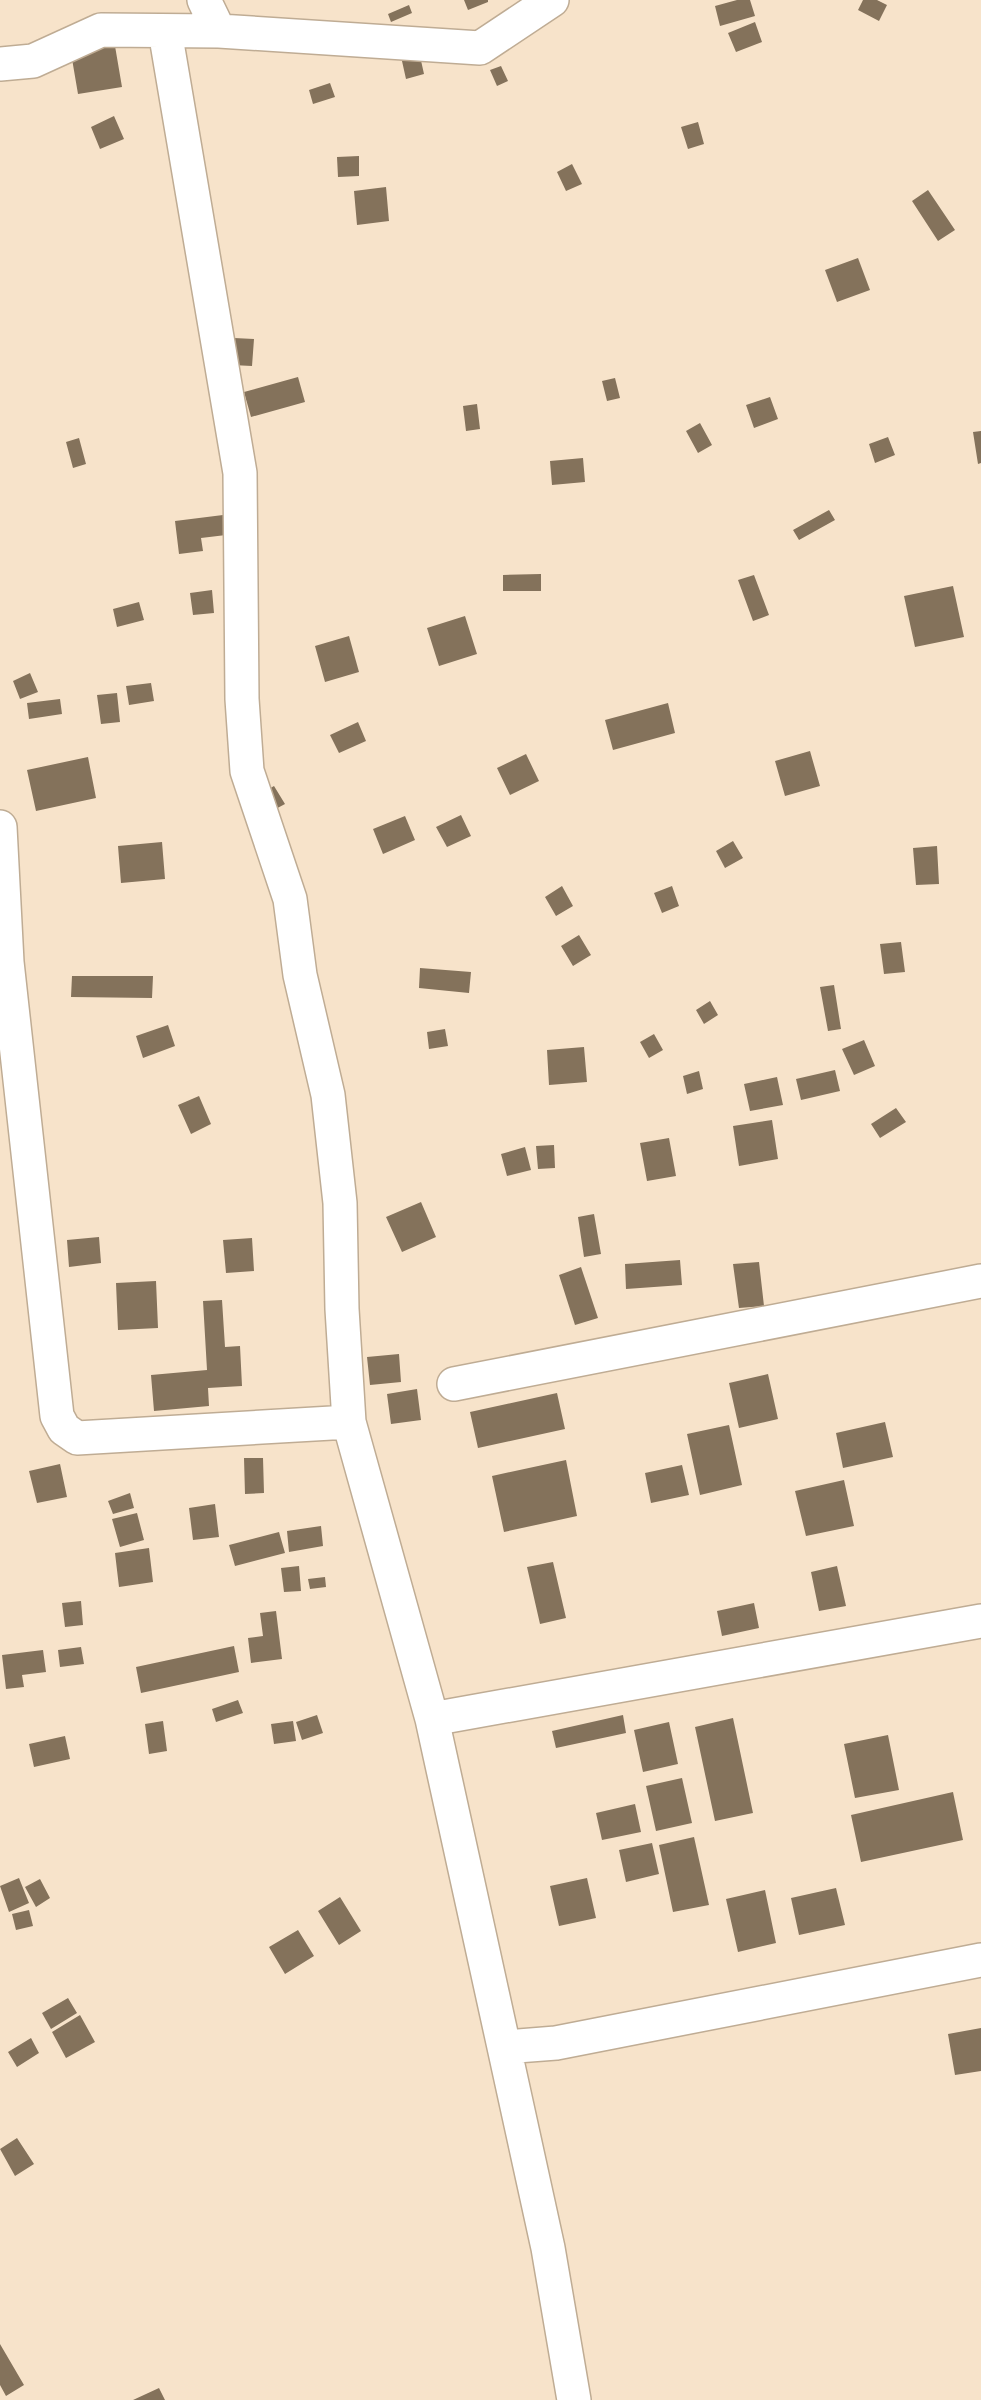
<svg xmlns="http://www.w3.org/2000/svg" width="981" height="2400" viewBox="0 0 981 2400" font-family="Literata,serif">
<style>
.building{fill:#84725b}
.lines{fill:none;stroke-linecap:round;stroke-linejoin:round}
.minor-casing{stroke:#bfac94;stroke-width:36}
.minor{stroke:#fff;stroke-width:33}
</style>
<rect width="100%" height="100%" fill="#f7e3ca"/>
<path class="building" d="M464,0h24v2l-20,8z
M737,0h13l5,16 -35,10 -5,-20z
M863,0h14l10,5 -8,16 -21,-11z
M409,5l3,8 -21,9 -3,-8z
M755,22l7,20 -26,10 -8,-19z
M115,46l7,41 -44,7 -7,-41z
M420,56l4,18 -18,5 -4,-18z
M501,66l7,15 -11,5 -7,-16z
M330,83l5,14 -22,7 -4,-14z
M114,116l10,23 -24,10 -9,-22z
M698,122l6,22 -16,5 -7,-22z
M359,156v20l-21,1 -1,-20z
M572,164l10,20 -16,7 -9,-19z
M386,187l3,34 -32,4 -3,-34z
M928,190l27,40 -17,11 -26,-40z
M858,258l12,32 -33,12 -12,-32z
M234,338l20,1 -2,27 -20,-1z
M298,377l7,25 -54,15 -7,-25z
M615,378l5,20 -13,3 -5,-20z
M770,397l8,22 -24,9 -8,-23z
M477,404l3,25 -14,2 -3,-25z
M700,423l12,22 -14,8 -12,-22z
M981,431v32l-3,1 -5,-32z
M888,437l7,18 -20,8 -6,-19z
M79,438l7,26 -13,4 -7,-26z
M583,458l2,24 -33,3 -2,-24z
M829,510l6,10 -36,20 -6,-10z
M223,515l3,20 -25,3 2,13 -24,3 -4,-33z
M541,574v17h-38v-16z
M754,575l15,40 -16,6 -15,-41z
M953,586l11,51 -49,10 -11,-51z
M212,590l2,23 -21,2 -3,-22z
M139,602l5,18 -27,7 -4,-18z
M465,616l12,38 -38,12 -12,-38z
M349,636l10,36 -34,10 -10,-36z
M30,673l8,19 -18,7 -7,-18z
M151,683l3,18 -25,4 -3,-19z
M117,693l3,29 -19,2 -4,-29z
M60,699l2,15 -33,5 -2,-16z
M668,703l7,30 -62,17 -8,-30z
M358,722l8,19 -27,12 -9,-18z
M810,751l10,35 -35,10 -10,-35z
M526,754l13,27 -29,14 -13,-27z
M88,757l8,41 -60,13 -9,-41z
M274,786l11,18 -15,8 -10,-18z
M461,815l10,21 -24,11 -11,-20z
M405,816l10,24 -32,14 -10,-25z
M733,841l10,17 -18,10 -9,-17z
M162,842l3,37 -44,4 -3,-37z
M937,846l2,38 -23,1 -3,-37z
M562,886l11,20 -17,10 -11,-19z
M672,886l7,20 -17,7 -8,-20z
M579,935l12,20 -18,11 -12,-20z
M901,942l4,30 -21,2 -4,-30z
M420,968l51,4 -2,21 -50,-5z
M72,976h81l-1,22 -81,-1z
M834,985l7,44 -13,2 -8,-44z
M710,1001l8,14 -14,9 -8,-14z
M168,1025l7,21 -32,12 -7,-22z
M445,1029l3,17 -19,3 -2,-17z
M654,1034l9,16 -14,8 -9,-16z
M864,1040l11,26 -21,9 -12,-26z
M584,1047l3,35 -38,3 -2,-35z
M835,1070l5,21 -39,9 -5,-21z
M699,1071l4,18 -16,5 -4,-18z
M777,1077l6,28 -33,6 -6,-27z
M199,1096l12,28 -20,10 -13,-29z
M896,1108l10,14 -26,16 -9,-14z
M772,1120l6,39 -39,7 -6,-40z
M669,1138l7,38 -29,5 -7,-38z
M554,1145l1,23 -17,1 -2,-23z
M525,1147l6,23 -24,6 -6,-22z
M421,1202l15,35 -34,15 -16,-35z
M594,1214l7,40 -17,3 -6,-40z
M99,1237l2,26 -32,4 -2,-27z
M252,1238l2,33 -28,2 -3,-33z
M680,1260l2,25 -56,4 -1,-25z
M759,1262l5,44 -25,2 -6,-44z
M581,1267l17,51 -23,7 -16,-50z
M156,1281l2,47 -40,2 -2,-47z
M222,1300l3,47 15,-1 2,40 -34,2 1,18 -55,5 -3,-36 56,-5 -4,-69z
M399,1354l2,28 -31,3 -3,-28z
M768,1374l10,45 -39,9 -10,-45z
M417,1389l4,31 -30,4 -4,-30z
M557,1393l8,36 -87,19 -8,-36z
M885,1422l8,35 -50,11 -7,-35z
M729,1425l13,60 -42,10 -13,-61z
M244,1458h19l1,35 -19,1z
M566,1460l11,56 -73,16 -12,-56z
M60,1464l7,33 -30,6 -8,-32z
M682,1465l7,30 -38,8 -6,-30z
M844,1480l10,46 -48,10 -11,-45z
M130,1493l4,15 -21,6 -5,-13z
M215,1504l4,33 -26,3 -4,-32z
M137,1513l7,27 -24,7 -8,-28z
M321,1526l2,20 -34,6 -2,-21z
M279,1532l6,21 -50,13 -6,-21z
M149,1548l4,34 -34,5 -4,-34z
M553,1562l13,56 -26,6 -13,-57z
M299,1566l2,25 -17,1 -3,-24z
M837,1566l9,40 -27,5 -8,-39z
M325,1577l1,10 -16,2 -2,-10z
M81,1601l2,24 -18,2 -3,-24z
M754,1603l5,25 -37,8 -5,-25z
M276,1611l6,48 -31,4 -3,-25 15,-2 -3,-23z
M234,1646l5,26 -98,21 -5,-26z
M81,1647l3,17 -24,3 -2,-17z
M43,1650l3,22 -24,3 2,12 -18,2 -4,-34z
M238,1700l5,13 -27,9 -4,-13z
M317,1715l6,18 -21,7 -6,-18z
M623,1715l3,18 -70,15 -4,-17z
M733,1718l20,95 -38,8 -20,-94z
M163,1721l4,30 -18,3 -4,-30z
M293,1721l3,20 -22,3 -3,-20z
M669,1722l9,42 -35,8 -9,-42z
M888,1735l11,55 -44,8 -11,-54z
M65,1736l5,23 -36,8 -5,-23z
M682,1778l10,45 -36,8 -10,-45z
M953,1792l10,48 -102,22 -10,-47z
M635,1804l6,28 -39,8 -6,-27z
M694,1837l15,68 -36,7 -14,-67z
M652,1843l7,31 -33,8 -7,-32z
M19,1878l10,25 -20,9 -9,-26z
M587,1878l9,40 -37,8 -9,-40z
M40,1879l10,19 -14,9 -11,-20z
M836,1888l9,37 -46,10 -8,-37z
M765,1890l11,53 -38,9 -12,-53z
M340,1897l21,34 -22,14 -21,-34z
M29,1910l4,16 -17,4 -4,-16z
M298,1930l16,26 -29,18 -16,-27z
M68,1998l9,15 -26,16 -9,-16z
M80,2015l15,27 -29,16 -14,-26z
M981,2028v43l-26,4 -7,-41z
M31,2038l8,15 -22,14 -9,-15z
M17,2138l17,26 -19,12 -15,-27z
M0,2344l24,41 -18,11 -6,-11z
M159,2388l6,12h-32z"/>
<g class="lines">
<g class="minor-casing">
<path id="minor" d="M204,0l15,31
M165,31l75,442 2,226 5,72 43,128 10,76 28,120 12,108 2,106 7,113 83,297 72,328
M0,64l33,-3 68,-31 118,1 261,17 72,-48
M0,827l7,135 50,454 7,13 13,9 272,-16
M454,1384l527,-103
M432,1719l549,-98
M574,2400l-26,-152 -44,-201 52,-4 425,-83"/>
</g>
<use href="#minor" class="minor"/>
</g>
</svg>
